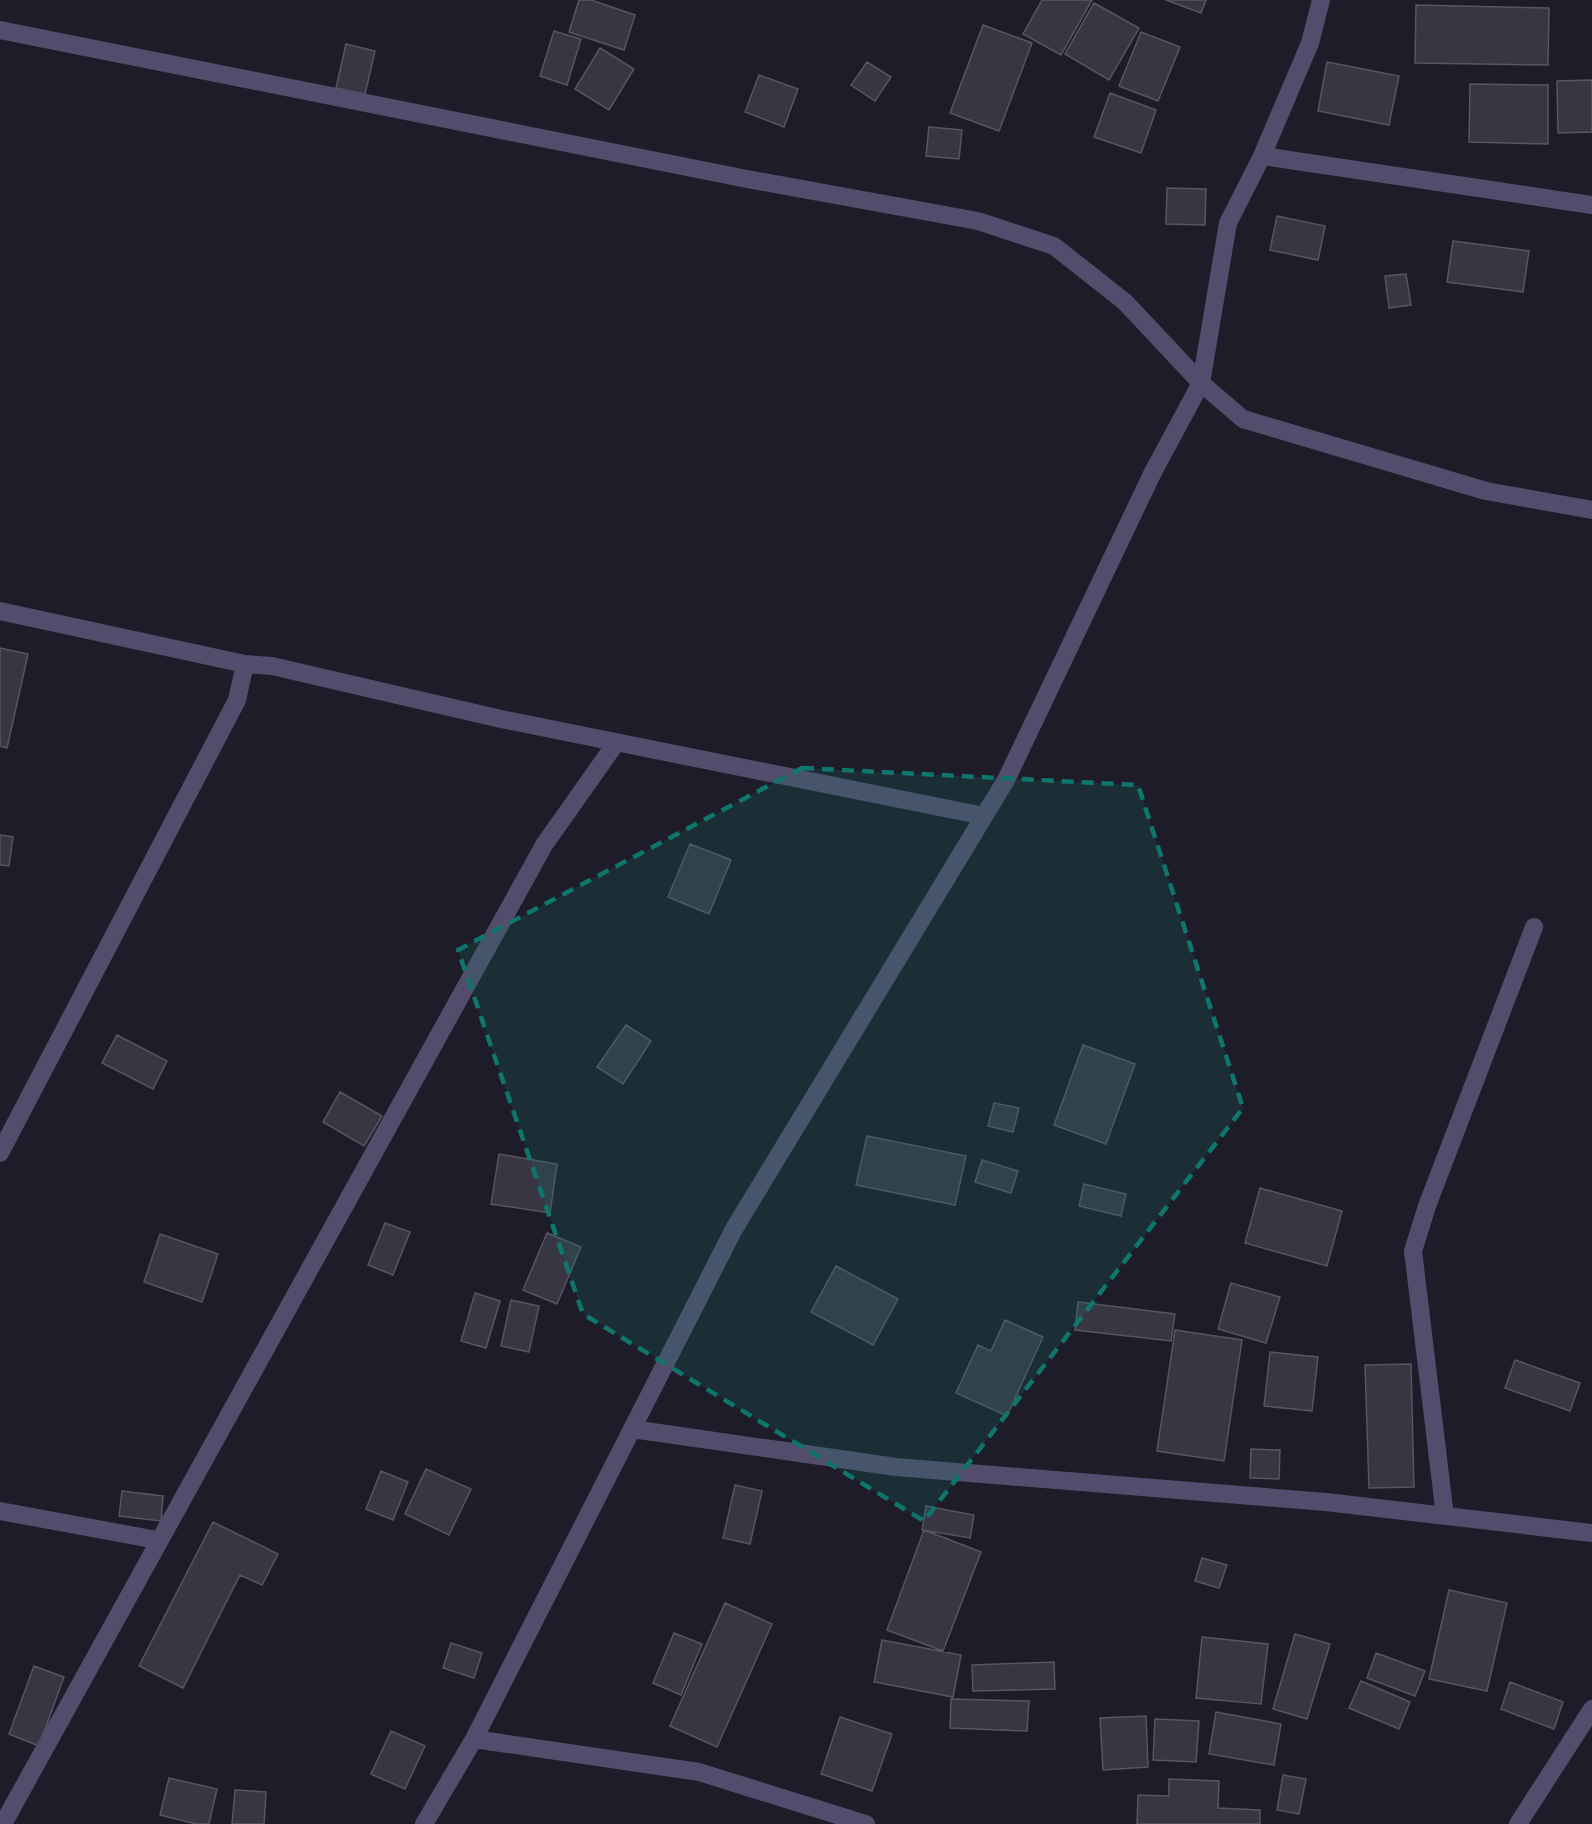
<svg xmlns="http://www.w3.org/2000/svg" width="1592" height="1824" viewBox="0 0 1592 1824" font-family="Commissioner,sans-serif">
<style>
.building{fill:#393643;stroke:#585563;stroke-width:1.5}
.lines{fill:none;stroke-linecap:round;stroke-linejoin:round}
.street{stroke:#544c6c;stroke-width:18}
.marked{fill:#0f766e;fill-opacity:0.2;stroke:#0f766e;stroke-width:4.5;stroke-dasharray:12 8;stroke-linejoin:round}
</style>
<rect width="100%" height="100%" fill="#1e1c28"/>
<path class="building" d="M579,0h12l44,15 -11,35 -55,-18z
M1042,0h50l-31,55 -38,-21z
M1166,0h40l-5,13z
M1094,3l45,25 -30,52 -44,-26z
M1416,5l133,3 -1,57 -133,-2z
M983,25l49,18 -33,88 -49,-18z
M554,31l27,8 -14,46 -27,-9z
M1141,32l39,15 -22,54 -39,-15z
M346,44l29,7 -10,43 -29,-6z
M600,48l34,21 -25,41 -34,-21z
M867,62l24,15 -16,24 -24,-16z
M1327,62l72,14 -10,49 -71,-14z
M759,75l39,14 -14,38 -39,-15z
M1592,80v52l-34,1 -1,-52z
M1470,84l78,1v59l-79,-2z
M1110,93l46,17 -15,43 -47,-16z
M929,127l33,3 -3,29 -33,-3z
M1167,188l39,1 -1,36 -39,-1z
M1277,216l48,10 -7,34 -48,-10z
M1453,241l76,10 -6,41 -76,-10z
M1406,274l5,31 -22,3 -4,-32z
M0,648l28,6 -21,94 -7,-2z
M0,835l13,2 -4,29 -9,-1z
M690,844l41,16 -22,54 -41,-17z
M626,1025l25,16 -28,43 -26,-17z
M117,1035l50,26 -14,28 -51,-26z
M1083,1045l52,19 -29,80 -52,-19z
M340,1092l42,24 -18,30 -41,-24z
M994,1103l25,5 -6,24 -25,-6z
M867,1136l99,20 -11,49 -99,-20z
M499,1154l58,10 -7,49 -59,-9z
M982,1160l36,11 -7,22 -36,-11z
M1084,1184l42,10 -5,22 -42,-10z
M1260,1188l82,23 -15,55 -82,-23z
M385,1223l25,9 -17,43 -25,-10z
M547,1233l34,14 -24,57 -34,-14z
M160,1234l58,20 -16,48 -58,-20z
M836,1266l62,33 -25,46 -62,-33z
M1231,1283l49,14 -14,46 -48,-14z
M475,1293l25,8 -14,47 -25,-7z
M511,1300l28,6 -10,46 -28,-6z
M1078,1302l97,12 -4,27 -96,-11z
M1005,1320l38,17 -36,79 -51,-23 22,-48 13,6z
M1175,1330l67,10 -18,121 -67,-10z
M1270,1352l48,5 -6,54 -48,-5z
M1515,1360l65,23 -10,28 -65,-23z
M1411,1364l3,123 -45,1 -4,-123z
M1251,1449l29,1 -1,29 -29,-1z
M426,1469l45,20 -22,46 -44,-21z
M381,1471l27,11 -15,38 -27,-11z
M735,1485l27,6 -12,53 -27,-6z
M122,1491l41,5 -2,25 -42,-5z
M926,1506l48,9 -4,23 -48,-8z
M213,1522l65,32 -16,31 -22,-10 -57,113 -44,-22z
M924,1530l57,22 -38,99 -56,-21z
M1202,1558l25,7 -8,23 -24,-7z
M1449,1590l58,13 -20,88 -58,-12z
M725,1603l47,21 -55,123 -47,-21z
M674,1633l28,11 -21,51 -28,-12z
M1295,1634l35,10 -23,75 -34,-10z
M1202,1637l66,7 -7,60 -65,-6z
M882,1640l79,15 -8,42 -79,-15z
M451,1643l31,10 -8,25 -31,-10z
M1376,1653l49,18 -10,25 -48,-18z
M1054,1662l1,27 -82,2 -1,-26z
M34,1666l30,11 -25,69 -30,-12z
M1361,1681l49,21 -11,27 -50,-21z
M1510,1682l53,20 -9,27 -53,-20z
M951,1699l78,2 -2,30 -77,-3z
M1216,1712l65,12 -7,41 -65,-11z
M1146,1716l2,51 -45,3 -3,-52z
M840,1717l52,17 -20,57 -51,-17z
M1155,1719l44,2 -3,41 -43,-2z
M391,1731l34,15 -20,43 -34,-15z
M1283,1775l23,4 -7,35 -22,-4z
M169,1778l48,11 -8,35h-13l-36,-9z
M1169,1779l50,2 -1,27 42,2v14h-123l1,-29 31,1z
M235,1790l31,2 -2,32h-32z"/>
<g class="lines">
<path class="street" d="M0,30l747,149 231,42 76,25 71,56 76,81 42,36 243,72 106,19
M1262,156l330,49
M0,611l245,53 -8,36 -237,453
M245,664l27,2 229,53 483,97
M632,1429l264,38 430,35 266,31
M0,1511l157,29
M1445,1516l-32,-265 14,-45 107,-279
M474,1739l225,33 167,52
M3,1824l541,-979 72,-102
M424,1824l50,-85 260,-510 272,-449 147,-308 48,-89 27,-160 34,-67 48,-113 11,-43
M1518,1824l74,-115"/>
</g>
<path class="marked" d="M802,768l336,17 105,323 -319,413 -341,-207 -125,-364z"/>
</svg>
